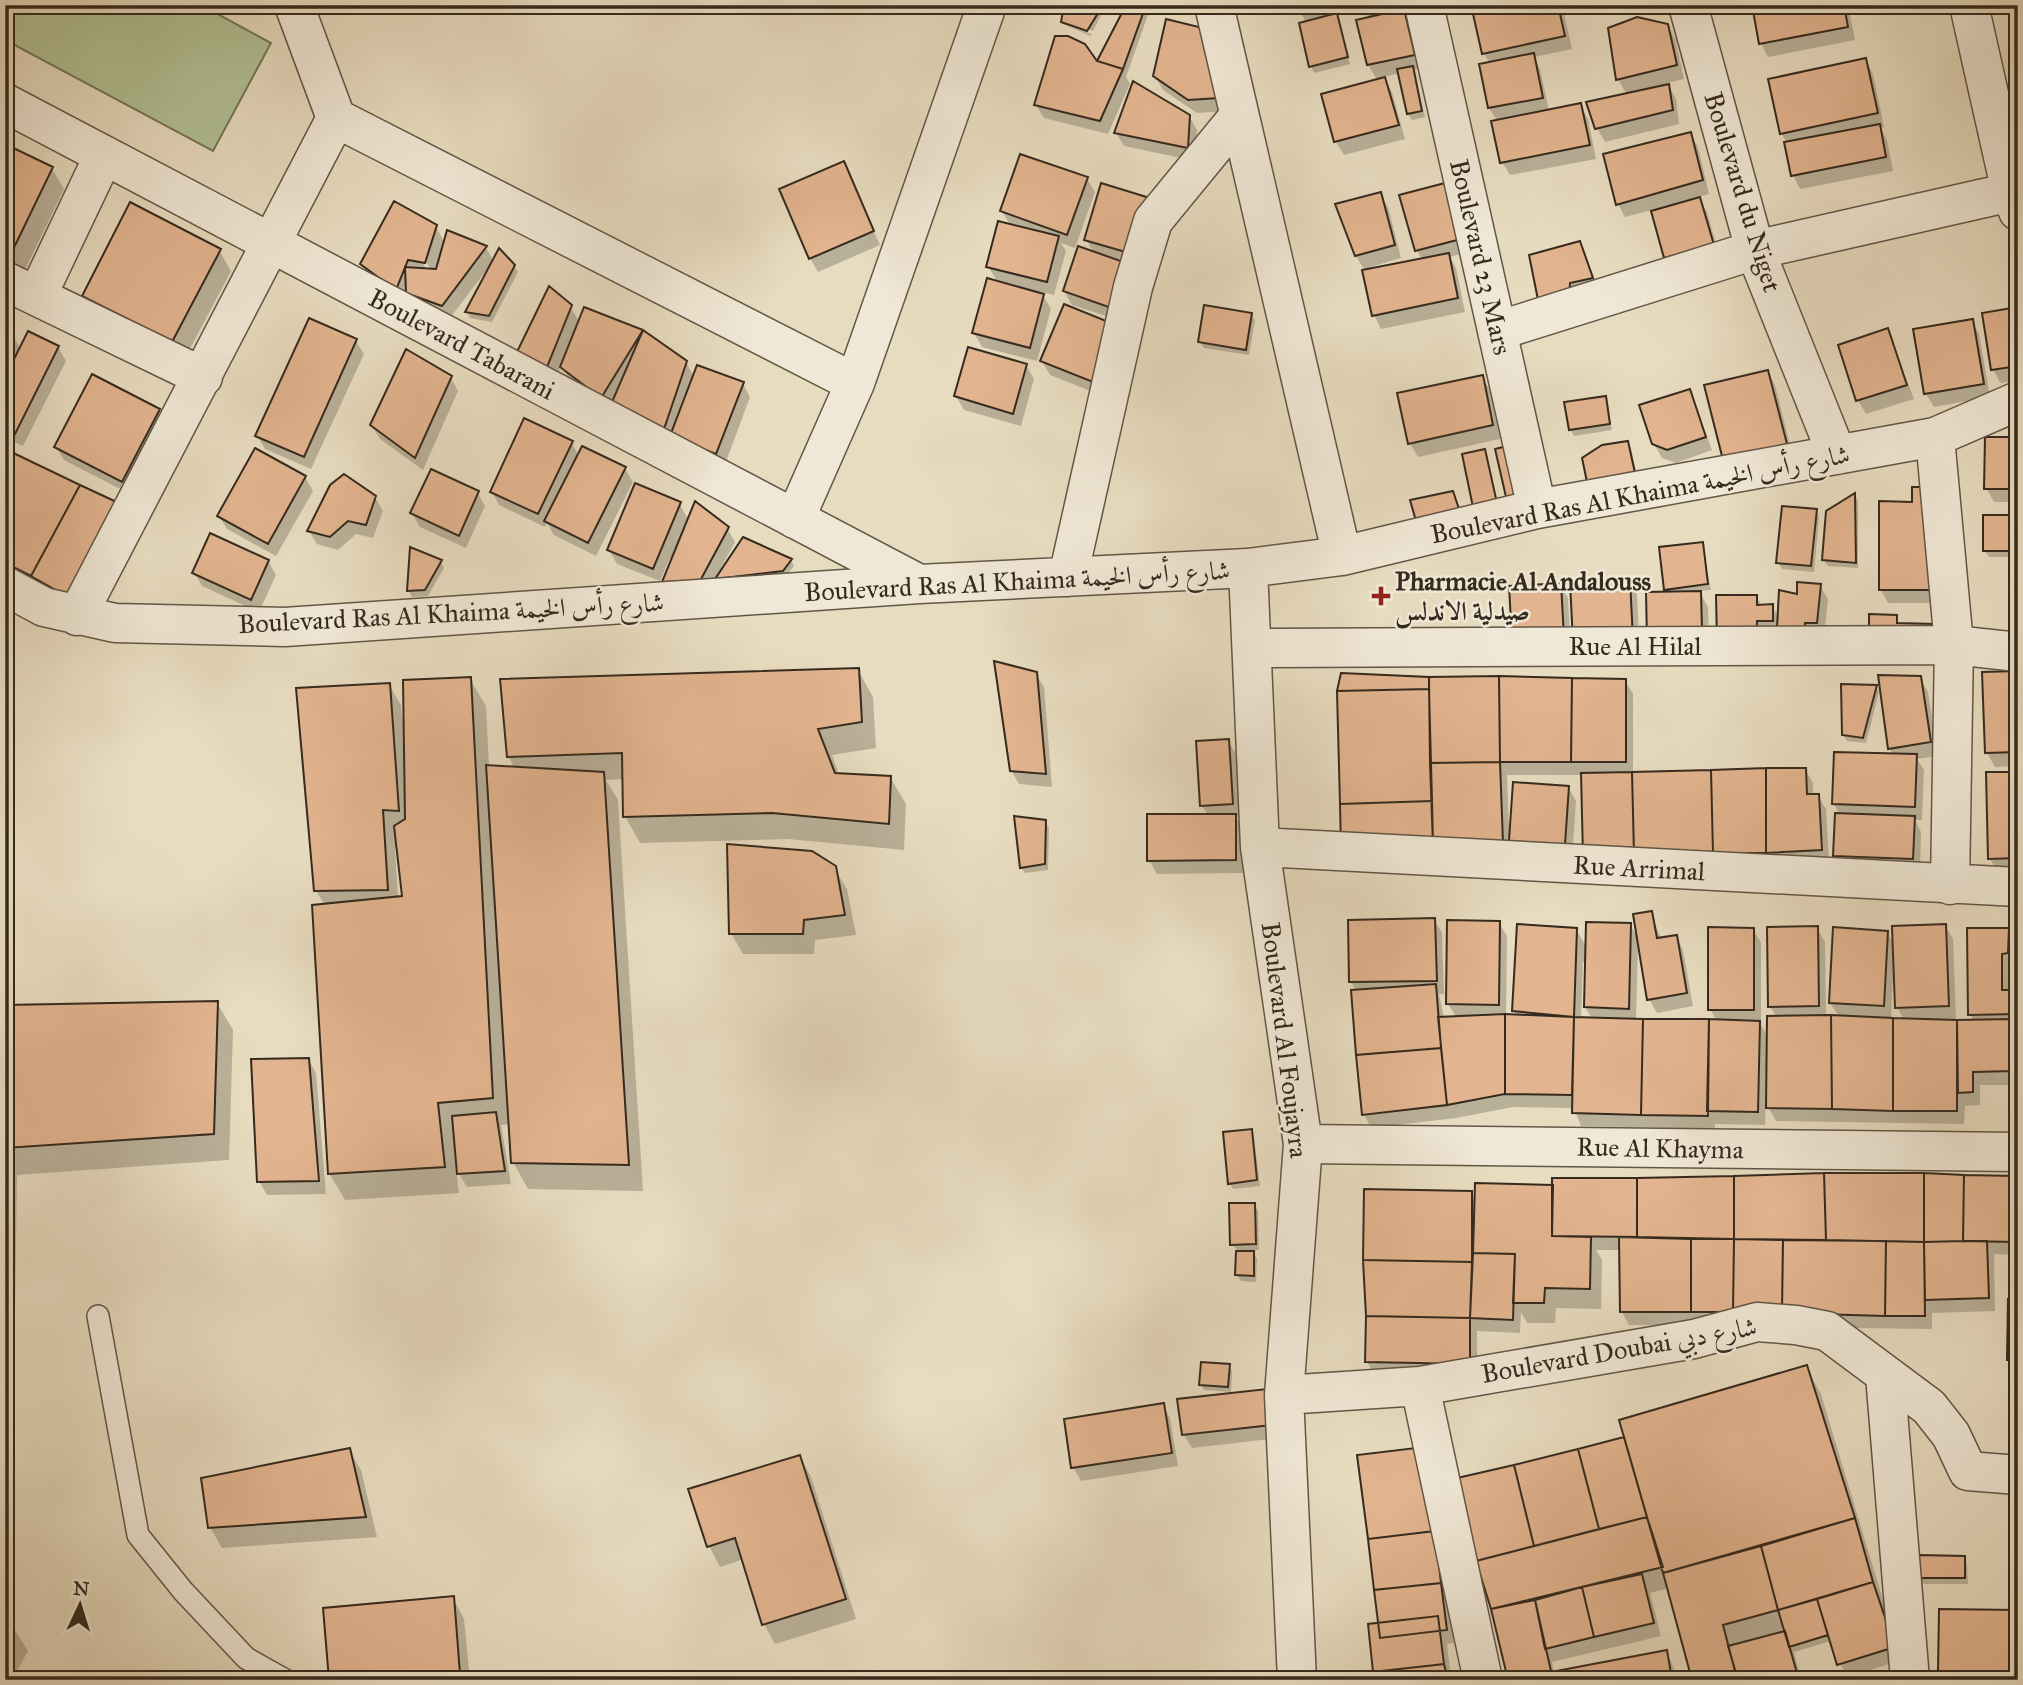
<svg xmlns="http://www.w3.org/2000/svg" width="2023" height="1685" viewBox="0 0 2023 1685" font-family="'IM FELL Great Primer',Amiri,serif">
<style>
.green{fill:#b2c196;stroke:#74765a;stroke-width:2}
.shadow{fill:#0003;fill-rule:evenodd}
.building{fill:#e2b48f;stroke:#352a1e;stroke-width:2}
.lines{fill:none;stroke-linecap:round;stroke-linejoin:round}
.lane-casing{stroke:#625646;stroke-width:24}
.street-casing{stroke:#625646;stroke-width:41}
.lane{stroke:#f0e8d6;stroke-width:21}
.street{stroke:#f0e8d6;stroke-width:38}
.poi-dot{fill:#8f2418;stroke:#f0e8d6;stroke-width:2.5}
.labels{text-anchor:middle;stroke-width:5;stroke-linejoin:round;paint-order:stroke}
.street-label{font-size:26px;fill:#352a1e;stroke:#f0e8d6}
.poi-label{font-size:26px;font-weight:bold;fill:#352a1e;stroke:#f0e8d6;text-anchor:start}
</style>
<rect width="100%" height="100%" fill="#e8dcc0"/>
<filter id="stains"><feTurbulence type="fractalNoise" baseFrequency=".00286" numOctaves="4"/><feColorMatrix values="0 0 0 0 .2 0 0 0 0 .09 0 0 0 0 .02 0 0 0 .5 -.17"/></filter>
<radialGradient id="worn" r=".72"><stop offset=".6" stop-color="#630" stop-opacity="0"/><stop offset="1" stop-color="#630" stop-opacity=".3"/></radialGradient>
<path class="green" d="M14,5h187l70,38 -58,108 -208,-111v-19z"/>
<path class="shadow" d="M485,5h11l-8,5z
M1066,5h40l-13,26 -28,-9v3l-2,-3z
M1128,5l23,1 -25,71 4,7 -22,50 -64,-16 -8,-13 62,-41z
M1297,5h48l1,8 -10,2 14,49 -36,9 -3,-7 -5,-43z
M1362,5h45l-5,4 9,15 10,44 -8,2 12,47 -13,3 -4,-6 -8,-41 -17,4 9,15 13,47 -61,16 -8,-13 -13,-47 55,-14 -10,-16 1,-46z
M1473,5h89l10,44 -38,8 6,12 9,42 31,-6 8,14 8,40 -86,16 -8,-13 -5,-41 -8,-13 1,-44 -6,-11z
M1754,5h94l7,35 -87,17 -7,-14z
M1065,25l27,9 -1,2z
M1667,25l8,14 9,40 -17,4 9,16 3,25 -74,18 -8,-14 30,-33 -9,-16z
M1206,30l19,81 -28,2 -34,-23 -8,-14z
M1865,60l8,14 11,53 -4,1 7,12 6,31 -93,18 -7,-14 -6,-32 -6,-10z
M1189,116l8,14 -2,31 -71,-15 -8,-13z
M1690,134l8,13 11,47 -11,3 9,15 13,46h-54l-14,-48 -27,7 -7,-13z
M5,146l47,23 12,20 -45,93 -14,-7z
M843,163l37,82 -62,27 -8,-14z
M1087,179l8,13 -20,56 -14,-5 5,8 -12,44 -13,-3 10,17 -14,52 -55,-14 -8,-14 24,-50 -10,-17 22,-41 -8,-14z
M1444,185l24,67 -18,5 6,11 9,44 -84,17 -7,-14 -9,-44 -9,-15 24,-62 8,13 13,51 -30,9 1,3 50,-10 -5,-10z
M1152,200l-27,122 -53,-17 -8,-14 30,-37 -8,-15z
M436,227l9,16 41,5 8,13 20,5 4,6 -26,50 -22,-4 -3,-6 21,-44 -38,50 -46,-16 -34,-24 -8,-14zM422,255l9,15h-4l-8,-13z
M1580,243l20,49 -51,26z
M219,250l12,21 -48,91 -87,-46 -12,-20z
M570,306l10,17 5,-14 57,22 44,31 8,15 49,7 7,13 -26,70 -154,-86 -9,-16 -6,15 -30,-11z
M1065,306l41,91 -56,-22 -8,-14z
M2018,309v71l-18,3 -7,-14z
M1251,314l4,6 -6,35 -45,-7 -4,-6z
M1972,321l7,13 11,63 -56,10 -8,-13z
M5,330l6,3 10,16 37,-2 8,14 -43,85 -18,-8v-57l12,-24 -3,-1 -9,16z
M1887,330l27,69 -48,15 -8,-14 -18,-54z
M356,341l8,13 -53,115 -46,-20 -8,-14z
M1026,365l8,14 -13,47 -57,-16 -8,-14z
M1767,372l8,13 18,72 -61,15z
M1482,377l8,13 10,49 -82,18 -8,-14z
M451,378l7,13 -35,79 -43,-31 -8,-14z
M1689,391l23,59 -36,13 -14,-5 -8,-14z
M1605,398l7,32 -38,6 -4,-7z
M159,410l8,14 -37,70 -66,-34 -8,-13z
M2018,439v63h-24l-8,-14z
M571,442l8,14 46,13 8,13 -37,74 -42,-21 -7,-12 -2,4 -46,-22 -7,-13z
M1628,443l3,6 7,30 -35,-32z
M5,451l76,162 -76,-37z
M1484,451l17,67 -20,4z
M305,477l8,14 -37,65 -49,-27 -8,-13z
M477,492l8,14 -19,42 -46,-21 -8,-14z
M1855,496l3,5v67l-30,-2 -4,-6z
M375,497l8,14 -10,27 -17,-4 -18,16 -21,-6 -8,-13z
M679,503l10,18 38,7 8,14 -14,26 3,1 67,-9 3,6 -8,10 -78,18 -36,1 -8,-14 9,-21 -3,-2 -10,23 -43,-17 -8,-14z
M1880,503l64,100h-56l-7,-13z
M1816,511l3,6 -5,55 -32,-3 -4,-7z
M2018,517v40h-29l-4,-6z
M1702,544l9,46 -12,1 9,16 1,36 -43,-54z
M268,561l8,14 -17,37 -57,-26 -8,-14z
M441,562l3,6 -16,28 -16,1 -3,-6z
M1629,580l8,14 3,59 -57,3z
M1560,585l8,13 3,53 -50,2z
M1820,586l8,13 -4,37 -97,19 29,-59 6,10h10l8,14 19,-24z
M858,670l15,27 3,51 -44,7 7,20 51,2 16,27 -2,46 -116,-11 -148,4 -15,-27 -1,-37 -18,1 12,20 25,391 -115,-2 -15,-27 -3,-38 -9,1 10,59 -44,3 -11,-18 3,24 -114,7 -16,-27 -4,-268 -9,-14 73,-206 12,20 1,14 3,-1 65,-39 16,27 3,61 26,2 -7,-13zM395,849h3l6,49h-6z
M2018,673v93l-23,1 -8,-14 -3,-79z
M1036,674l8,13 8,100 -33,-3 -8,-14z
M1342,675l283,5 8,14v80l172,-5 8,14v13h5l8,13 3,54 -244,-8 -3,-80h-75l2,55 59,-43 8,14 -5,71 -54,-4z
M1920,678l8,14 10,64 -21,3 7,11 -2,50h-7l6,12 -1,40 -77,-3 -8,-13 5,-41 -6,-11 60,-49 -5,-7z
M1876,686l3,6 -13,51 -19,-2 -4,-6z
M1228,741l8,13 3,63h-3l7,12v44l-86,1 -8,-14 59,-45 -6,-9z
M2018,773v99h-21l-7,-14z
M1045,821l4,7 -1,42 -23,3 -4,-6z
M834,868l13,21 9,46 -41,5 -1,14h-71l-12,-21z
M1651,913l10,26 15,-3 7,14 10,56 -36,7 -8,-14 -11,-57 -2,78 81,1 -7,-12 43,-80 8,14v82l8,14 8,-21 -7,-12 47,-78 8,14 1,76h14l-10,-15 57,-71 8,14 50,-20 8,13 3,81h17l-3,-6 38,-84 8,14 -1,23h-6v25h9v36h-3l3,57h-38v20l-15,1 -1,18 -188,-3 -10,-18 -1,22 -50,-1v5l-134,-3 -7,-18 -61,-1 -57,11 -85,10 -7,-14 -7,-122 -6,-10 83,-63 8,14 2,61h-5l5,24h13l-9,-14 51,-81 8,13 -1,82h12l-4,-7 62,-82 11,19 43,-24 8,15zM1583,962l4,1 -2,44 7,12h-11zM1893,975h3l1,32 7,12h-13zM2011,1032h3l1,48h-4z
M217,1003l16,27 -4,130 -212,15 -3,210 -9,1v-379z
M308,1059l8,14 10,121 -59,1 -8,-14z
M1251,1130l3,7 6,49 -27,3 -3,-6z
M1825,1175l191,3 2,77 -24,-1 1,57 -63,2v16l-303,-4 -7,-13 -1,-62h-25l6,10 -1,49 -45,-1 -1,15h-28l-6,-11 -1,21 -43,-2v46l-102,-2 -8,-13 104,-169 5,9 78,-15v-8z
M1254,1205l4,6 1,39h-7l5,9 -1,23 -15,-1 -4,-6v-25l-5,-6z
M2018,1301v72l-9,-13z
M1229,1365l3,7 -1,20 -27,-2 -3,-6z
M1806,1367l15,27 80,266 -54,18 -16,-37 -37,11 7,28h-107l-25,-92 -19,5 11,43 -109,26 2,11 112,-21 7,14 3,14h-167l-31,-118 170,-44 -22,-79z
M1274,1404l4,34 -86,10 -8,-13z
M1163,1405l7,13 8,48 -97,15 -8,-14z
M349,1450l12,20 16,67 -155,11 -12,-21z
M800,1457l11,20 45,142 -81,25 -11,-20 -20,-65 -24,8 -11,-21z
M1431,1463l23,180 -7,1 4,36h-74l3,-55z
M1964,1557l3,7 1,20h-44l-4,-6z
M453,1598l11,21 6,61h-139z
M2018,1612v68h-74l-4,-7z
M5,1621l7,4 16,26 -16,29h-7z"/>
<path class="building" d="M1064,5h39l-16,26 -26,-9z
M1126,5h20l-23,64 -26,-8z
M1471,5h87l7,31 -83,18z
M1752,5h92l4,22 -89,17z
M1404,9l11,46 -48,10 -11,-45z
M1337,13l11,44 -39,10 -10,-44z
M1637,17l31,7 9,41 -61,15 -8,-52z
M1166,19l41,10 12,69 -31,2 -35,-24z
M1055,36h13l17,8 12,17 26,8 -23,52 -66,-16z
M1534,53l9,45 -55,10 -9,-44z
M1866,58l12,55 -98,21 -12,-55z
M1413,66l9,45 -15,3 -10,-45z
M1385,77l14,48 -65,17 -13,-48z
M1133,81l57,34 -2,33 -74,-15z
M1669,84l4,26 -78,19 -9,-27z
M1581,103l9,42 -90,18 -9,-42z
M1880,124l6,33 -95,19 -7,-34z
M1691,132l12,48 -87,25 -13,-51z
M5,144l48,23 -46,95 -2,-1z
M1020,154l68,23 -21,58 -67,-24z
M844,161l30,70 -65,28 -30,-70z
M1101,183l52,16 -17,56 -52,-15z
M1445,183l16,56 -46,12 -16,-56z
M1381,192l14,53 -40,11 -20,-52z
M1700,197l14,48 -50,13 -13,-47z
M394,201l43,24 -12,38 -17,-3 -12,30 -36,-26z
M130,202l91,47 -49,93 -90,-46z
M998,221l61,15 -12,46 -61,-15z
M447,230l40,16 -45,60 -36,-13 -1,-26 31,2z
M1580,241l13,37 -23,5 -1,14 -30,8 -10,-50z
M1078,246l54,19 -15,45 -54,-19z
M499,248l16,17 -26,51 -24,-4z
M1449,253l9,45 -86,18 -10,-46z
M987,278l57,16 -14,54 -58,-15z
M549,286l23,19 -25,62 -32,-11z
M1064,304l57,23 -23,57 -58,-23z
M1204,305l48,8 -6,37 -48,-8z
M584,307l59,23 -42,68 -41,-31z
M2018,307v59l-27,4 -9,-57z
M309,318l48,21 -53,118 -49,-21z
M1973,319l11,65 -60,10 -11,-65z
M1888,328l19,57 -51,16 -18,-56z
M643,330l44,31 -24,71 -51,-30z
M28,331l31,15 -44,88 -10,-5v-52z
M968,347l59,17 -14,50 -59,-18z
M406,349l46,27 -37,82 -45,-33z
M697,365l47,17 -28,72 -46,-18z
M1768,370l19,74 -64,16 -19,-75z
M92,374l68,35 -38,73 -68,-35z
M1483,375l10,50 -85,19 -11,-51z
M1690,389l16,48 -39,13 -15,-6 -13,-39z
M1606,396l4,28 -41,6 -5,-28z
M524,418l49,23 -35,73 -48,-22z
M1985,437h33v52h-34z
M1628,441l7,32 -48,9 -5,-24 20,-13z
M1519,443l13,62 -23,5 -14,-61z
M582,446l44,21 -38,76 -44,-22z
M255,448l51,28 -38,68 -51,-28z
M5,449l75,36 -49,91 -26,-13z
M1485,449l14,63 -24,5 -13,-63z
M431,469l48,22 -20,45 -49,-23z
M344,474l32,22 -10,29 -18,-4 -18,16 -23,-6 23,-46z
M635,483l46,19 -28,67 -46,-19z
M80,485l43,20 -50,95 -42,-24z
M1912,487h25l1,103h-59v-89l33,1z
M1453,491l9,27 -44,10 -8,-28z
M1855,493l1,70 -34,-3 4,-49z
M695,501l34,26 -29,54 -38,1z
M1782,506l35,3 -6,57 -35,-3z
M1983,515h35v36h-35z
M210,533l59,27 -18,40 -59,-27z
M743,537l49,22 -9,12 -68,8z
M1703,542l5,42 -44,6 -5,-43z
M410,547l32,13 -17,30 -18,1z
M1630,579l3,61 -60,3 -3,-61z
M1797,582l24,2 -4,39h-12l-1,18 -27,-13 2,-38 18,4z
M1561,583l3,54 -52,3 -3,-54z
M1701,591l1,39 -55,10 -1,-48z
M1716,595h41v10l16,-1v17h-16l-1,21h-39z
M1869,614l28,1v8l38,1 -1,17 -65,-1z
M994,661l43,11 9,102 -36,-3z
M859,668l3,54 -44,7 17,44 56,3 -2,48 -117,-11 -149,4 -1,-64 -115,4 -7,-78z
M2018,671v81l-33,1 -3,-81z
M1341,673l88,4v12l-92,2z
M1878,675l43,1 10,66 -43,7z
M1499,676l1,86 -70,1 -1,-86z
M1499,676l73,2 -1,84h-71z
M471,677l22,421 -55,5 7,64 -117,7 -16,-269 90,-9 -8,-70 11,-7 -2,-139z
M1572,678l54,1v83h-55z
M390,683l9,128 -16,-1 5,80 -74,1 -18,-203z
M1841,684l36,1 -14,53 -21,-3z
M1429,689l3,112 -92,3 -3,-113z
M1229,739l4,65 -33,2 -4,-65z
M1834,752l83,2 -2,53 -83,-3z
M1500,762l3,81 -70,2 -3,-82z
M486,765l118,7 25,393 -118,-2z
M1766,768h40l1,26h12l3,56 -56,3z
M1766,768v85h-53l-2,-83z
M1711,770l2,83 -79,1 -2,-82z
M1632,772l2,82 -51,2 -2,-83z
M1986,772h32v86l-30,1z
M1513,782l56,4 -5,73 -56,-4z
M1432,801l1,44 -92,4 -1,-45z
M1835,813l80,3 -2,43 -80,-3z
M1147,814h89v46l-89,1z
M1014,816l32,4 -1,44 -25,4z
M727,844l85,7 24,15 9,49 -41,5 -1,14h-74z
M1652,911l5,27 20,-3 10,58 -40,7 -14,-86z
M1435,918l2,63 -88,1 -1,-62z
M1447,920l53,1 -1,84 -53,-1z
M1586,922l45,1 -2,86 -45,-2z
M1517,924l60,4 -3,89 -62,-6z
M1946,924l3,82 -54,2 -3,-82z
M1818,926l1,80 -51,1 -1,-80z
M1708,927l46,1v82h-46z
M1833,927l55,4 -4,75 -55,-3z
M1967,928h42l-1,25 -6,1v36h16v24l-50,1z
M1436,984l5,64 -85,7 -5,-65z
M218,1001l-4,133 -209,14v-143z
M1505,1014v80l-58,11 -9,-88z
M1505,1014l69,3 -2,78 -67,-1z
M1831,1015l1,94 -66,-1 1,-92z
M1831,1015l62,3v93l-61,-2z
M1574,1017l69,2 -2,96 -69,-2z
M1893,1018l64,2v91h-64z
M1643,1019h66l-1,97 -67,-1z
M1709,1019l51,2 -2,91 -51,-1z
M2012,1019l1,52 -40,1v20l-15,1 -1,-73z
M1441,1048l6,57 -85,10 -6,-60z
M309,1058l10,123 -62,1 -6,-123z
M496,1112l9,59 -48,3 -5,-58z
M1252,1129l5,51 -29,4 -5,-52z
M1824,1173h100v69l-98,-2z
M1824,1173l2,67 -92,-1v-63z
M1924,1173l40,2 -1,66 -39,1z
M1964,1175l53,1 -1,66 -53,-1z
M1734,1176v63l-97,-2v-59z
M1552,1178h85v59l-85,-1z
M1475,1183l78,2 -1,51 39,1 -1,52 -45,-1 -1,15h-31l2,-49 -42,-1z
M1364,1189l108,2v71l-109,-2z
M1229,1203h26l1,41 -26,1z
M1619,1237l72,2v73h-71z
M1691,1239h43l-1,73h-42z
M1734,1239l49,1 -1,73 -49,-1z
M1783,1240l103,1 -1,75 -103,-3z
M1886,1241l38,1 1,74h-40z
M1963,1241h24l2,57 -64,2 -1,-58z
M1236,1251h18v25l-19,-1z
M1473,1253l42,1 -2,66 -43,-2z
M1363,1260l109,2 -2,56 -104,-2z
M2008,1299h10v61h-11z
M1366,1316l104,2v46l-105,-2z
M1201,1362l29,2 -2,23 -29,-2z
M1807,1365l48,153 -192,55 -44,-153z
M1267,1389l5,36 -90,10 -5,-36z
M1164,1403l8,50 -101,15 -7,-49z
M1624,1437l23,80 -48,12 -21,-80z
M1424,1447l11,84 -67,8 -11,-84z
M350,1448l16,69 -158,11 -7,-50z
M1578,1449l21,80 -65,17 -20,-81z
M800,1455l46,144 -84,26 -27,-87 -28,9 -19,-58z
M1514,1465l20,81 -58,15 -19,-83z
M1647,1517l16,50 -172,42 -15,-48z
M1855,1518l18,64 -95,28 -17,-64z
M1435,1531l6,52 -67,7 -6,-51z
M1761,1546l17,64 -55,15 13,50 -16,5h-28l-29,-107z
M1918,1555l47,1v22h-46z
M1642,1574l12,49 -60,14 -12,-50z
M1873,1582l22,65 -58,18 -20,-66z
M1441,1583l6,47 -67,8 -6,-48z
M1582,1587l12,50 -49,12 -10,-49z
M454,1596l6,78 -66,6h-65l-6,-72z
M1817,1599l11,36 -39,12 -11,-37z
M1535,1600l18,80h-45l-17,-71z
M1939,1609l79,1v65l-80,-1z
M1438,1616l6,48 -71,8 -5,-48z
M5,1619l9,4 -9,15z
M1785,1631l14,49h-61l-10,-34z
M1667,1650l5,30h-119l-2,-8z
M1444,1664l4,16h-74l-1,-8z"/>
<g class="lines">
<g class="lane-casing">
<path id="lane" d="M98,1316l40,219 45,56 63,67 39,22"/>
</g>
<g class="street-casing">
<path id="street" d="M294,5l42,113 519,265
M1214,5l128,551
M1424,5l113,504
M1688,5l67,245 82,205
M1969,5l42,187 7,19
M5,103l914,481
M5,281l198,96
M37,296l67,-141
M1497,331l258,-81 256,-58
M1935,437l19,208 -4,240
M795,519l60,-136 132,-378
M1248,568l12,279 43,297 -19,251 13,285
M1068,577l65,-290 20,-66 86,-105
M5,586l39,21 71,16 170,4 634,-43 329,-16 94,-12 195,-47 398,-72 83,-36
M77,616l259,-498
M1252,648l702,-3 64,7
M1260,847l758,40
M1303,1144l715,8
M1885,1375l25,305
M1420,1386l63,294
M1284,1395l136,-9 274,-47 63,-17 39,3 31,6 102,76 22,28 17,36 50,4"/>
</g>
<use href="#lane" class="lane"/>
<use href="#street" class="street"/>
</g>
<path class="poi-dot" d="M1377.5 585.5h7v7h7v7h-7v7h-7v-7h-7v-7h7z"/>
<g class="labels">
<g class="street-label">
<text transform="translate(1743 192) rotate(73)" y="9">Boulevard du Niget</text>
<text transform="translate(1481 257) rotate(77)" y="9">Boulevard 23 Mars</text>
<text transform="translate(462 344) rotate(28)" y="9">Boulevard Tabarani</text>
<text transform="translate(1640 494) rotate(-11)" y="9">Boulevard Ras Al Khaima شارع رأس الخيمة</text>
<text transform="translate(1017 581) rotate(-3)" y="9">Boulevard Ras Al Khaima شارع رأس الخيمة</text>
<text transform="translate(451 613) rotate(-3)" y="9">Boulevard Ras Al Khaima شارع رأس الخيمة</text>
<text x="1635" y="655">Rue Al Hilal</text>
<text transform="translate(1639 868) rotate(3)" y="9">Rue Arrimal</text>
<text transform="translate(1285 1040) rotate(83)" y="9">Boulevard Al Foujayra</text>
<text transform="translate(1660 1148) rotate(1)" y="9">Rue Al Khayma</text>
<text transform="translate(1619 1350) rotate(-10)" y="9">Boulevard Doubai شارع دبي</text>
</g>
<g class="poi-label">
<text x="1395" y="590">Pharmacie Al Andalouss<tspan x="1395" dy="30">صيدلية الاندلس</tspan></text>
</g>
</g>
<rect width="2023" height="1685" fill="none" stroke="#e8dcc0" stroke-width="28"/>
<rect x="7" y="7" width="2009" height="1671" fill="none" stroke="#352a1e" stroke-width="3.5"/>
<rect x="14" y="14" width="1995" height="1657" fill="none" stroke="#352a1e" stroke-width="2"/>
<g transform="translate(80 1605) rotate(4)" stroke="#f0e8d6" stroke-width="5" paint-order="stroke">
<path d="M0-5L12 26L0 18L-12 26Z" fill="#352a1e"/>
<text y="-10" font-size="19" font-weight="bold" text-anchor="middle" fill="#352a1e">N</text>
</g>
<rect width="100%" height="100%" filter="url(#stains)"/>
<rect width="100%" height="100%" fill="url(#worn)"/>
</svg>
